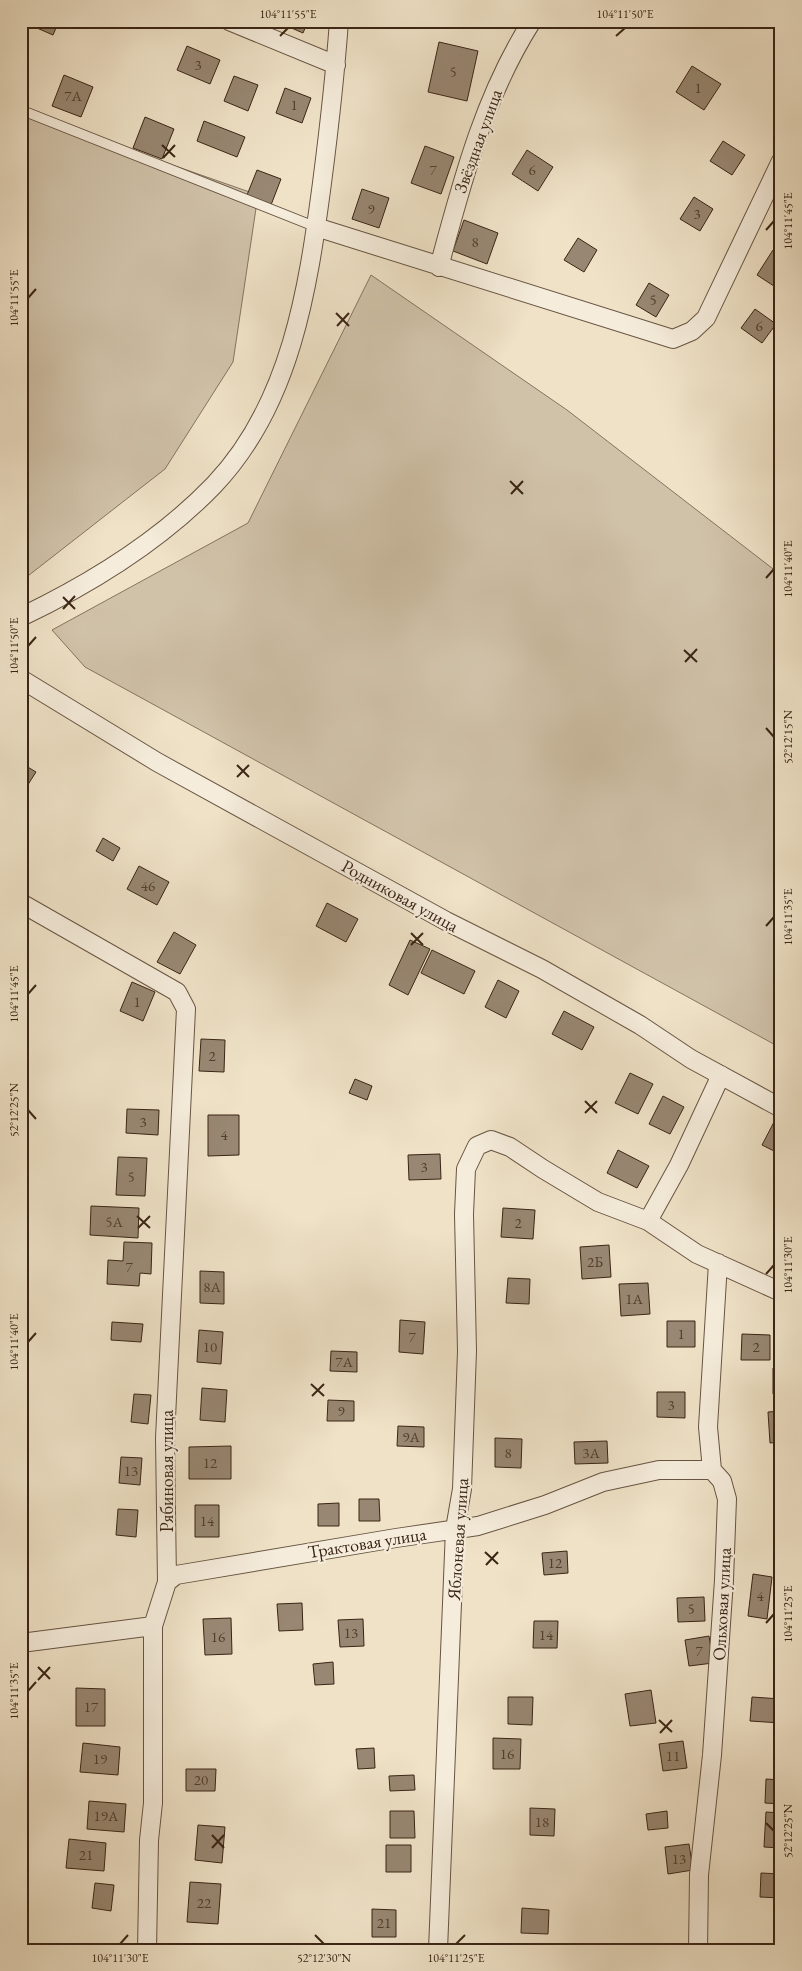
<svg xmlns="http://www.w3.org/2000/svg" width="802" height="1971" viewBox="0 0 802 1971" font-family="'EB Garamond',serif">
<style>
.green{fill:#d0c2a9;stroke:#85745f}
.building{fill:#988772;stroke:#3a2515}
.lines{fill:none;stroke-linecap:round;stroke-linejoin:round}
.service-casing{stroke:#675442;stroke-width:11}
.minor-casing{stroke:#675442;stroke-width:20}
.service{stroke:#f5ecdb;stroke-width:9}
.minor{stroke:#f5ecdb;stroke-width:18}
.ticks{fill:none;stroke:#3a2515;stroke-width:2}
.labels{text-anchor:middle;stroke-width:4.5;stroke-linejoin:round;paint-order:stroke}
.number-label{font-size:15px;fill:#523e2c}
.street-label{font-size:18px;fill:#3a2515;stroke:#f5ecdb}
.neatline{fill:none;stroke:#3a2515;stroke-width:2}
.ticks-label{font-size:12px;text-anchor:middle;fill:#3a2515}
</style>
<rect width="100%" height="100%" fill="#efe2c7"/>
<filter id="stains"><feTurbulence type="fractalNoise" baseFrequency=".004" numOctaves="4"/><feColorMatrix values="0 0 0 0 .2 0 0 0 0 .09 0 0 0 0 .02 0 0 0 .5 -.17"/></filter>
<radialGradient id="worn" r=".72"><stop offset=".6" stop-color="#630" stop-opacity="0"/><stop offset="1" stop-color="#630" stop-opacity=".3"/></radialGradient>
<path class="green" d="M21,112l237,83 -25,167 -68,107 -141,110h-3z
M371,275l196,135 214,165v473l-696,-381 -33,-37 196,-107z"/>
<path class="building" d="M21,21h38l-6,14z
M280,21h28l-5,12 -23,-10z
M439,42l39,9 -11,50 -39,-9z
M187,46l33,14 -10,24 -33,-14z
M692,66l29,18 -17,26 -28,-18z
M64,75l29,12 -12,30 -29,-11z
M234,76l24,9 -10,26 -24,-10z
M285,88l26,10 -9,25 -26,-10z
M145,117l29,12 -12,30 -29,-11z
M204,121l41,16 -8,20 -40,-16z
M723,141l22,14 -13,20 -22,-14z
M425,146l29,11 -13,37 -30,-11z
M527,150l26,17 -15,24 -26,-17z
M257,170l24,9 -10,26 -24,-10z
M362,189l27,9 -10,30 -27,-9z
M694,197l19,12 -13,22 -20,-12z
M464,220l34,13 -11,31 -34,-13z
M578,238l19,12 -13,22 -20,-12z
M773,250l8,5 -1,35 -23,-15z
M649,283l20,12 -13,22 -20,-12z
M755,309l21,15 -14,19 -21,-15z
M21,763l15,9 -14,22 -1,-1z
M103,838l17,10 -7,13 -17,-10z
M139,866l30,16 -12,23 -30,-16z
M327,903l31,16 -12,23 -30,-16z
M174,932l22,13 -16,29 -23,-12z
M410,940l20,9 -22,46 -19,-10z
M432,950l43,21 -11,23 -43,-21z
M498,980l21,11 -13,27 -21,-11z
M132,982l23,10 -12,29 -23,-10z
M564,1011l30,16 -12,23 -30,-16z
M201,1039l24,1 -1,32 -25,-1z
M630,1073l23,11 -15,30 -23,-11z
M355,1079l17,7 -5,14 -18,-7z
M663,1096l21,11 -14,27 -21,-10z
M127,1109l32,1 -1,25 -32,-2z
M208,1115h31v40l-31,1z
M774,1122l7,4 -1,28 -18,-9z
M618,1150l31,16 -12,22 -30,-15z
M440,1154l1,25 -32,1 -1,-25z
M118,1157l29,1 -2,38 -29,-1z
M91,1206l48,2 -1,30 -48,-3z
M503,1208l32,2 -2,29 -32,-2z
M124,1242l28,1 -1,31 -11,-1 -1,13 -32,-2 1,-24 15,1z
M609,1245l2,32 -29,2 -2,-32z
M200,1271l24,1v32l-24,-1z
M508,1278l22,1 -1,25 -23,-1z
M648,1283l2,31 -29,2 -2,-32z
M400,1320l25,2 -2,32 -24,-2z
M667,1321h28v26h-28z
M112,1322l31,2 -2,18 -30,-2z
M199,1330l24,2 -2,32 -24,-2z
M742,1334l28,1v25h-29z
M331,1351l26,1v20l-27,-1z
M773,1368h8v26h-8z
M202,1388l25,2 -2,32 -25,-2z
M657,1392h28v26l-28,-1z
M134,1394l17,1 -3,29 -17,-2z
M328,1400l26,1v20h-27z
M781,1411v31l-11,1 -2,-31z
M398,1426l26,1v20l-27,-1z
M495,1438l27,1 -1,29 -26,-1z
M607,1441l1,22 -33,1 -1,-22z
M231,1446v33h-42v-32z
M121,1457l21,1 -2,27 -21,-2z
M359,1499h20l1,22h-21z
M339,1503v23h-21v-22z
M195,1505h24v32h-24z
M118,1509l20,1 -2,27 -20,-2z
M567,1551l1,22 -24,2 -2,-22z
M753,1574l19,3 -5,42 -19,-3z
M704,1597l1,24 -27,1 -1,-24z
M302,1603l1,27 -24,1 -2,-27z
M231,1618l1,36 -27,1 -2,-36z
M363,1619l1,27 -24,1 -2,-27z
M534,1621h24l-1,27h-24z
M709,1636l4,27 -24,3 -4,-26z
M333,1662l1,22 -19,1 -2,-21z
M76,1688l29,1v37h-29z
M651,1690l5,33 -26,3 -5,-32z
M508,1697h25l-1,28 -24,-1z
M752,1697l29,2v24l-31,-2z
M493,1738l28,1 -1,30h-27z
M683,1741l4,27 -24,3 -4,-27z
M83,1743l37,4 -2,28 -38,-3z
M374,1748l1,20 -17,1 -2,-20z
M186,1769h30l-1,22h-29z
M414,1775l1,15 -25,1 -1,-15z
M766,1779l15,1v24l-16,-1z
M89,1801l37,3 -2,28 -37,-3z
M530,1808l25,1 -1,27 -24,-1z
M390,1811h24l1,27h-25z
M667,1811l1,17 -20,2 -2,-16z
M766,1812l15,1v35l-17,-1z
M198,1825l27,2 -3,36 -27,-3z
M69,1839l37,4 -2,28 -38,-3z
M689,1844l4,26 -25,4 -3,-27z
M386,1845h25v27h-25z
M761,1873l20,1v24l-21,-1z
M190,1882l31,2 -3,40 -31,-2z
M95,1883l19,2 -3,26 -19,-3z
M522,1908l27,2 -1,24 -27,-1z
M372,1909l24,1v27h-24z
M193,1947h40v3h-40z"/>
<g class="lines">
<g class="service-casing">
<path id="service" d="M21,110l295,117"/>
</g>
<g class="minor-casing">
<path id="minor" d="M229,21l107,44
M316,227l357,112 19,-8 14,-13 75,-157
M439,267c23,-85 45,-171 93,-246
M21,617c69,-33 140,-77 193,-132 77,-81 94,-196 108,-302 7,-54 13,-107 17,-162
M21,679l136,83 289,159 96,48 98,56 51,34 90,49
M21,903l156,89 9,17 -21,429 2,144 -14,44v177l-4,37 -2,110
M648,1221l31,-56 42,-90
M167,1582l9,-7 220,-37 82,-12 67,-21 58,-23 56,-12h53
M21,1643l132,-17
M438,1950l17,-421 7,-40 5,-138 -3,-137 2,-45 11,-23 14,-6 19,7 33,22 55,33 50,19 49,33 84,38
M698,1950l1,-75 13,-120 12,-175 3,-81 -5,-18 -10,-11 -4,-43 10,-164"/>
</g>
<use href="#service" class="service"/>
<use href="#minor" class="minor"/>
</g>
<path class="ticks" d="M280,36l8,-8M616,36l9,-8M162,145l13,12M163,158l12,-13M766,230l8,-9M28,298l8,-9M336,313l13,13M337,326l12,-13M510,481l13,13M511,494l12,-13M766,578l8,-9M63,597l12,12M63,609l12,-13M28,646l8,-9M684,650l13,12M685,662l12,-13M766,728l8,9M237,765l12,12M237,777l12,-12M766,926l8,-9M411,933l12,12M411,945l12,-12M28,994l8,-9M585,1101l12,12M28,1110l8,9M585,1113l12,-12M137,1216l13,12M138,1228l12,-12M766,1274l8,-9M28,1342l8,-9M311,1384l13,12M312,1396l12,-12M485,1552l13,12M486,1565l12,-13M766,1623l8,-9M38,1667l12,12M38,1680l12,-13M28,1691l8,-9M659,1720l13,12M660,1733l12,-13M766,1823l8,8M212,1835l12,13M212,1848l12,-13M315,1935l9,9M120,1944l8,-9M456,1944l9,-9"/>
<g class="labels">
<g class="number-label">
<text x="198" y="70">3</text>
<text x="453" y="77">5</text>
<text x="698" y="93">1</text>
<text x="73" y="101">7А</text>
<text x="294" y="110">1</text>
<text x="433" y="175">7</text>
<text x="532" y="175">6</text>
<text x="371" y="214">9</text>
<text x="697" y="219">3</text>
<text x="475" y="247">8</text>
<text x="653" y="305">5</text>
<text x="759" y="331">6</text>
<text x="148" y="891">46</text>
<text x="137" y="1007">1</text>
<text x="212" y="1061">2</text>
<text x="143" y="1127">3</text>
<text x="224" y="1140">4</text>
<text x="424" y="1172">3</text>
<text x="131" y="1182">5</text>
<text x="114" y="1227">5А</text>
<text x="518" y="1228">2</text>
<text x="595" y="1267">2Б</text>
<text x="129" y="1272">7</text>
<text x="212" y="1292">8А</text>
<text x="634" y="1304">1А</text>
<text x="681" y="1339">1</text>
<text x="412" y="1342">7</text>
<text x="210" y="1352">10</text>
<text x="756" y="1352">2</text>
<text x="344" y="1367">7А</text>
<text x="671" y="1410">3</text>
<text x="341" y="1416">9</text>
<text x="411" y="1442">9А</text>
<text x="508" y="1458">8</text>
<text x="591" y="1458">3А</text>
<text x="210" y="1468">12</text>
<text x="131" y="1476">13</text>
<text x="207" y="1526">14</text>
<text x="555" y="1568">12</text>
<text x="760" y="1601">4</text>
<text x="691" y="1614">5</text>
<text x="351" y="1638">13</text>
<text x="546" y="1640">14</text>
<text x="218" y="1642">16</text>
<text x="699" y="1656">7</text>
<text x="91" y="1712">17</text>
<text x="507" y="1759">16</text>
<text x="673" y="1761">11</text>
<text x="100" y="1764">19</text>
<text x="201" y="1785">20</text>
<text x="106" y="1821">19А</text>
<text x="542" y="1827">18</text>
<text x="86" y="1860">21</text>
<text x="679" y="1864">13</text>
<text x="204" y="1908">22</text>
<text x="384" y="1928">21</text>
</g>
<g class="street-label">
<text transform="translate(478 141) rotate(-70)" y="6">Звёздная улица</text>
<text transform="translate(400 896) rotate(29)" y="6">Родниковая улица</text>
<text transform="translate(167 1471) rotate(-90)" y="6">Рябиновая улица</text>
<text transform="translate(458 1539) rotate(-86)" y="6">Яблоневая улица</text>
<text transform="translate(367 1543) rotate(-9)" y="6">Трактовая улица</text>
<text transform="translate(722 1604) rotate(-87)" y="6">Ольховая улица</text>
</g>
</g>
<rect width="802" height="1971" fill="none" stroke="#efe2c7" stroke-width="55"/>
<rect x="28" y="28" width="746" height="1916" class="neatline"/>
<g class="ticks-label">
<text x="288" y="18">104°11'55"E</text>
<text x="625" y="18">104°11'50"E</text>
<text transform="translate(788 221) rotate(-90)" y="4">104°11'45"E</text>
<text transform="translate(14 298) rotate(-90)" y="4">104°11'55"E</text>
<text transform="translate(788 569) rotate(-90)" y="4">104°11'40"E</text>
<text transform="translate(14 646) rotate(-90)" y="4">104°11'50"E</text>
<text transform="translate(788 737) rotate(-90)" y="4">52°12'15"N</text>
<text transform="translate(788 917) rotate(-90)" y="4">104°11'35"E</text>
<text transform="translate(14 994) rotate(-90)" y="4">104°11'45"E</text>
<text transform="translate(14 1110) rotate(-90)" y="4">52°12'25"N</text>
<text transform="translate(788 1265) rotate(-90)" y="4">104°11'30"E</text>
<text transform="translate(14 1342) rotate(-90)" y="4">104°11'40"E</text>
<text transform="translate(788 1614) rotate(-90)" y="4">104°11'25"E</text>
<text transform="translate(14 1691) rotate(-90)" y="4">104°11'35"E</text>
<text transform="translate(788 1831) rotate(-90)" y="4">52°12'25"N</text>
<text x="120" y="1962">104°11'30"E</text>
<text x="324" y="1962">52°12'30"N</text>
<text x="456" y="1962">104°11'25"E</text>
</g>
<rect width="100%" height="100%" filter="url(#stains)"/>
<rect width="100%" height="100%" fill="url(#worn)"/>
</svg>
